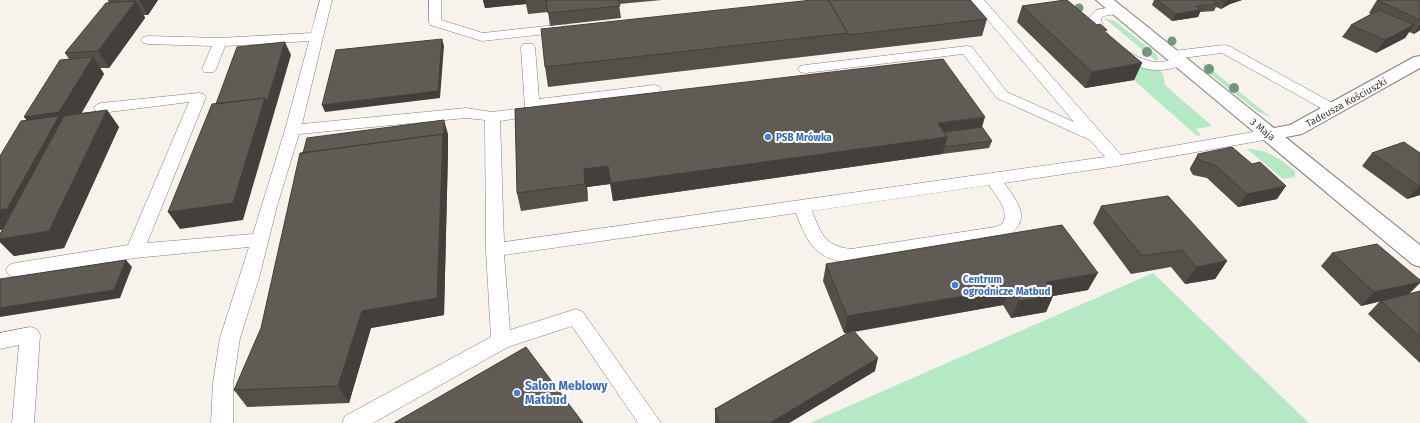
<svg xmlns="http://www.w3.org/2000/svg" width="1420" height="423" viewBox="0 0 1420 423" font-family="'Fira Sans',sans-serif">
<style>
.green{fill:#b5e9c5}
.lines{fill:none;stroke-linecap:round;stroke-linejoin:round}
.lane-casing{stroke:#847f78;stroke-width:1}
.street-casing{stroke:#847f78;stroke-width:2}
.secondary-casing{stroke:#847f78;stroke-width:2}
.lane{fill:#fff;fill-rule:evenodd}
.street{fill:#fff;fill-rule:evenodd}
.secondary{fill:#fff;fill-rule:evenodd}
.tree{fill:#749680}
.wall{fill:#534f49}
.shaded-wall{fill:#43403c}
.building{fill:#605c55;stroke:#43403c}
.shop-dot{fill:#3f7fe0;stroke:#fff;stroke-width:1.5}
.labels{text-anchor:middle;stroke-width:4;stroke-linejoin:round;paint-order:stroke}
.street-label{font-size:10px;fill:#3c3a37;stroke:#fff}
.shop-label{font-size:10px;font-weight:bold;fill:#366cbe;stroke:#fff;text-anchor:start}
.near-shop-label{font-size:12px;font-weight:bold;fill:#366cbe;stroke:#fff;text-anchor:start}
</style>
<rect width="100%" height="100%" fill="#f7f2eb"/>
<path class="green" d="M1104,18l11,3 42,34 1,5 -2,1z
M1102,52l57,18 4,4 2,11 47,41 -16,3 5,6 -4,1z
M1203,63l69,55 -15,-7 -52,-41z
M1247,149c20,0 33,10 48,22v6l-12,2z
M1153,273l156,150h-499z"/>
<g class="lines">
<g class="lane-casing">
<path id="lane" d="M320,0h12l-30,124 164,-16 26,4 33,-4 -4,-61 2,-3h10l2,3 4,52 115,-14 5,1 2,3 -2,3 -5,1 -114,15 -2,7 -38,6 4,121 601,-85 -15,-17 -93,-42 -34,-44 -158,19 -5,-1 -2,-3 2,-3 5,-1 162,-19 5,1 35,45 67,30 -103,-122h13l137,155 149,-26 5,2 3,3 -3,3 -5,2 -153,27 -113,17c15,20 29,38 1,54l-154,26c-36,-4 -43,-19 -55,-50l-292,42 6,75 66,-21 7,3 78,111h-23l-66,-97 -64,21 -135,76h-31l3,-7 146,-79 -5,-87 -1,-130 -19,-2 -167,16 -22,72 -18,72 -19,60 -7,45v40h-22l2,-40 7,-45 29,-91 -114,11 -120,19 -6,-2 -3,-5 3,-5 6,-2 113,-18 61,-143 -88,11 -5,-2 -2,-3 2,-3 5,-2 98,-10 5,1 2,3 -59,146 106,-9 32,-104 24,-89 -84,5 -9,23 -2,3h-10l-2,-3 10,-23 -64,-2 -5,-1 -2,-3 2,-3 5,-1 72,2 91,-5zM989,185c6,10 22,26 13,39l-7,3 -144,22c-27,-3 -30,-16 -39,-38z
M429,0h12v20l42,13 81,-9 6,4 -6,4 -82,9 -52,-16 -1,-3z
M1117,6l4,1 2,3 -2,3 -17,3 -3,3c2,19 34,40 53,43 8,1 17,-2 25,-4h-11l-2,-3 2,-3 5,-1 51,-6 5,1 109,60 2,3 -2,3h-10l-106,-59 -40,5 6,4 -2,3c-10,2 -21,6 -31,5 -25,-1 -64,-26 -67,-52l8,-8z
M30,327l7,2 3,6 -6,88h-22l7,-78 -19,4v-16z"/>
</g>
<g class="street-casing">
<path id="street" d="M1420,56v12l-118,66 -32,6 -7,-2 -3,-4 3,-4 27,-5 124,-68z"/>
</g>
<g class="secondary-casing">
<path id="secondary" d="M1096,0h18l306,245v22l-8,-3z"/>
</g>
<use href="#lane" class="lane"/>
<use href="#street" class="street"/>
<use href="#secondary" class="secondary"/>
</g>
<g class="tree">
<circle cx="1079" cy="8" r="4.5"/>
<circle cx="1172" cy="41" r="4.5"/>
<circle cx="1147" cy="52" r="5"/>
<circle cx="1209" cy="69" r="5"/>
<circle cx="1234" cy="88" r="5"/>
</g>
<path class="wall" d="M108,0h50l-10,15h-4l1,3 -36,50h-9l4,6 -23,39 26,-3 12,17 -55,121 -50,8 -14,-14v-8l2,-4 24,-110 43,-61 -4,-6 44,-50 -1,-2z
M483,0h179l-43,4 2,14 -71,8 -2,-14 -20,2 -2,-10 -41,4z
M828,0l159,19 -5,17 -434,51 -3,-20z
M1154,0h88l-12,4 -9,5 -5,-2 -2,4 -14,1 -2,5 -26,4 -20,-16z
M1377,0h43v30l-6,4 -5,-2 -4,6 -29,15 -34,-16 9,-12 20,-11 -2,-1z
M1022,6l84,27 36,30 -8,17 -49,8 -68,-66z
M515,109l467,18 10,14 -3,7 -47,6 -329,47 -3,-17 -23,3 1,14 -67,10 -4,-18z
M448,134v17l-4,164 -73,13 -22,75 -102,4 -13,-17z
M1372,153h48v42l-13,4 -45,-33z
M1198,154l79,45 -39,8 -31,-29 -14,-3 -3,-5v-2z
M1101,206l126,55 -12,18 -30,5 -14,-17 -40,7 -38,-51z
M1332,253l78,41 10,-3v72l-52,-49 12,-13 -19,5 -40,-40z
M826,264l262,26 -35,6 -7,16 -35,6 -8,-13 -149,27 21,39 -86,52h-74v-14l132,-76h-3l-21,-52z"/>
<path class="shaded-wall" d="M139,0h19l-10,15z
M483,0h43v4l-41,4z
M1229,0h13l-12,4 -9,5 4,-7z
M136,1l9,17 -36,50 -11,-17z
M1201,10l-3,7 -26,4 4,-7z
M1414,25l-9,13 -29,15 9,-13z
M1420,25v5l-6,4z
M442,39l2,7 -4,52 -115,14 -3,-7z
M285,42l6,13 -48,165 -63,9 -12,-17z
M93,57l11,17 -32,56 -49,97 -23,3v-20l38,-76 -14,-17z
M1142,63l-8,17 -49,8 7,-16z
M107,110l12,17 -55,121 -50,8 -14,-14v-3z
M985,117l-5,17 -33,4 -5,16 -329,47 -2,-18 327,-60z
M444,120l4,14v17l-4,164 -73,13 -22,75 -11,-17 -29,-215z
M608,166l2,18 -23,3 1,14 -3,-17 -1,-15z
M1420,185v10l-13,4 12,-13z
M1286,186l-9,13 -39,8 9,-13z
M126,260l6,7 -12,31 -120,19v-9z
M1227,261l-12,18 -30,5 11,-17z
M1098,273l-10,17 -35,6 -7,16 -35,6 8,-17 27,-19z
M1420,282v1l-12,12 -47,11 13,-14z
M1011,288l-8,17 -159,28 3,-17z
M878,358l-3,13 -86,52h-19z"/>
<path class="building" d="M546,0h72l2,6 -72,7z
M812,0h16l20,33 -303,34 -4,-38z
M828,0h142l17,19 -139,16v-2z
M1065,0h2l30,25 3,-1 7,6 -3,1 38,32 -50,9 -70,-66z
M1157,0h55l6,4 -22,2 5,4 -25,4z
M1220,0h9l-4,2z
M1377,0h43v20z
M136,1l-38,50 -33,2 41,-50z
M1379,10l35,15 -29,15 -34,-15z
M442,39l-4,52 -116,14 14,-55z
M285,42l-18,60 -2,-4 -49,6 21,-57z
M93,57l-34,55 -35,5 36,-57z
M943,59l42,58 -47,6 9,14 -336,46 -3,-17 -24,3 1,15 -68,9 -2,-84z
M265,98l-32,105 -65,9 44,-108z
M107,110l-58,121 -49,8v-5l64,-118z
M59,116l-52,93 -7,1v-54l21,-35z
M444,120v18l-1,-4 -140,19 4,-15z
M982,127l10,14 -48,6 3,-10 -3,-5z
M443,134l-6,164 -75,13 -24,75 -104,4 27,-62 39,-175z
M1404,142l16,11v32l-1,1 -47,-33z
M1232,147l20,17 8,-2 26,24 -39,8 -32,-29 -14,-4 -4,-4 1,-3z
M1168,196l59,65 -31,6 -14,-17 -40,6 -41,-50z
M1062,225l36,48 -52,9 8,13 -35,6 -8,-13 -164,28 -21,-52z
M1377,244l43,36v2l-46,10 -42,-39z
M126,260l-12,30 -114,18v-29z
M1420,291v46l-39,-36z
M853,330l25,28 -108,65h-51l-4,-14z
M526,347l57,76h-189z"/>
<g class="shop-dot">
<circle cx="768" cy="137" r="4"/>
<circle cx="955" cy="285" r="4"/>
<circle cx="517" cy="393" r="4"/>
</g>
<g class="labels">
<g class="street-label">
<text transform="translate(1346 102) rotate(-29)" y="4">Tadeusza Kościuszki</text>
<text transform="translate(1263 129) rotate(39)" y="4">3 Maja</text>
</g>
<g class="shop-label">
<text x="776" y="141">PSB Mrówka</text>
<text x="963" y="283">Centrum<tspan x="963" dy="12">ogrodnicze Matbud</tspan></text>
</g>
<g class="near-shop-label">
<text x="525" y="390">Salon Meblowy<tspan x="525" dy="14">Matbud</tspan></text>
</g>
</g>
</svg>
